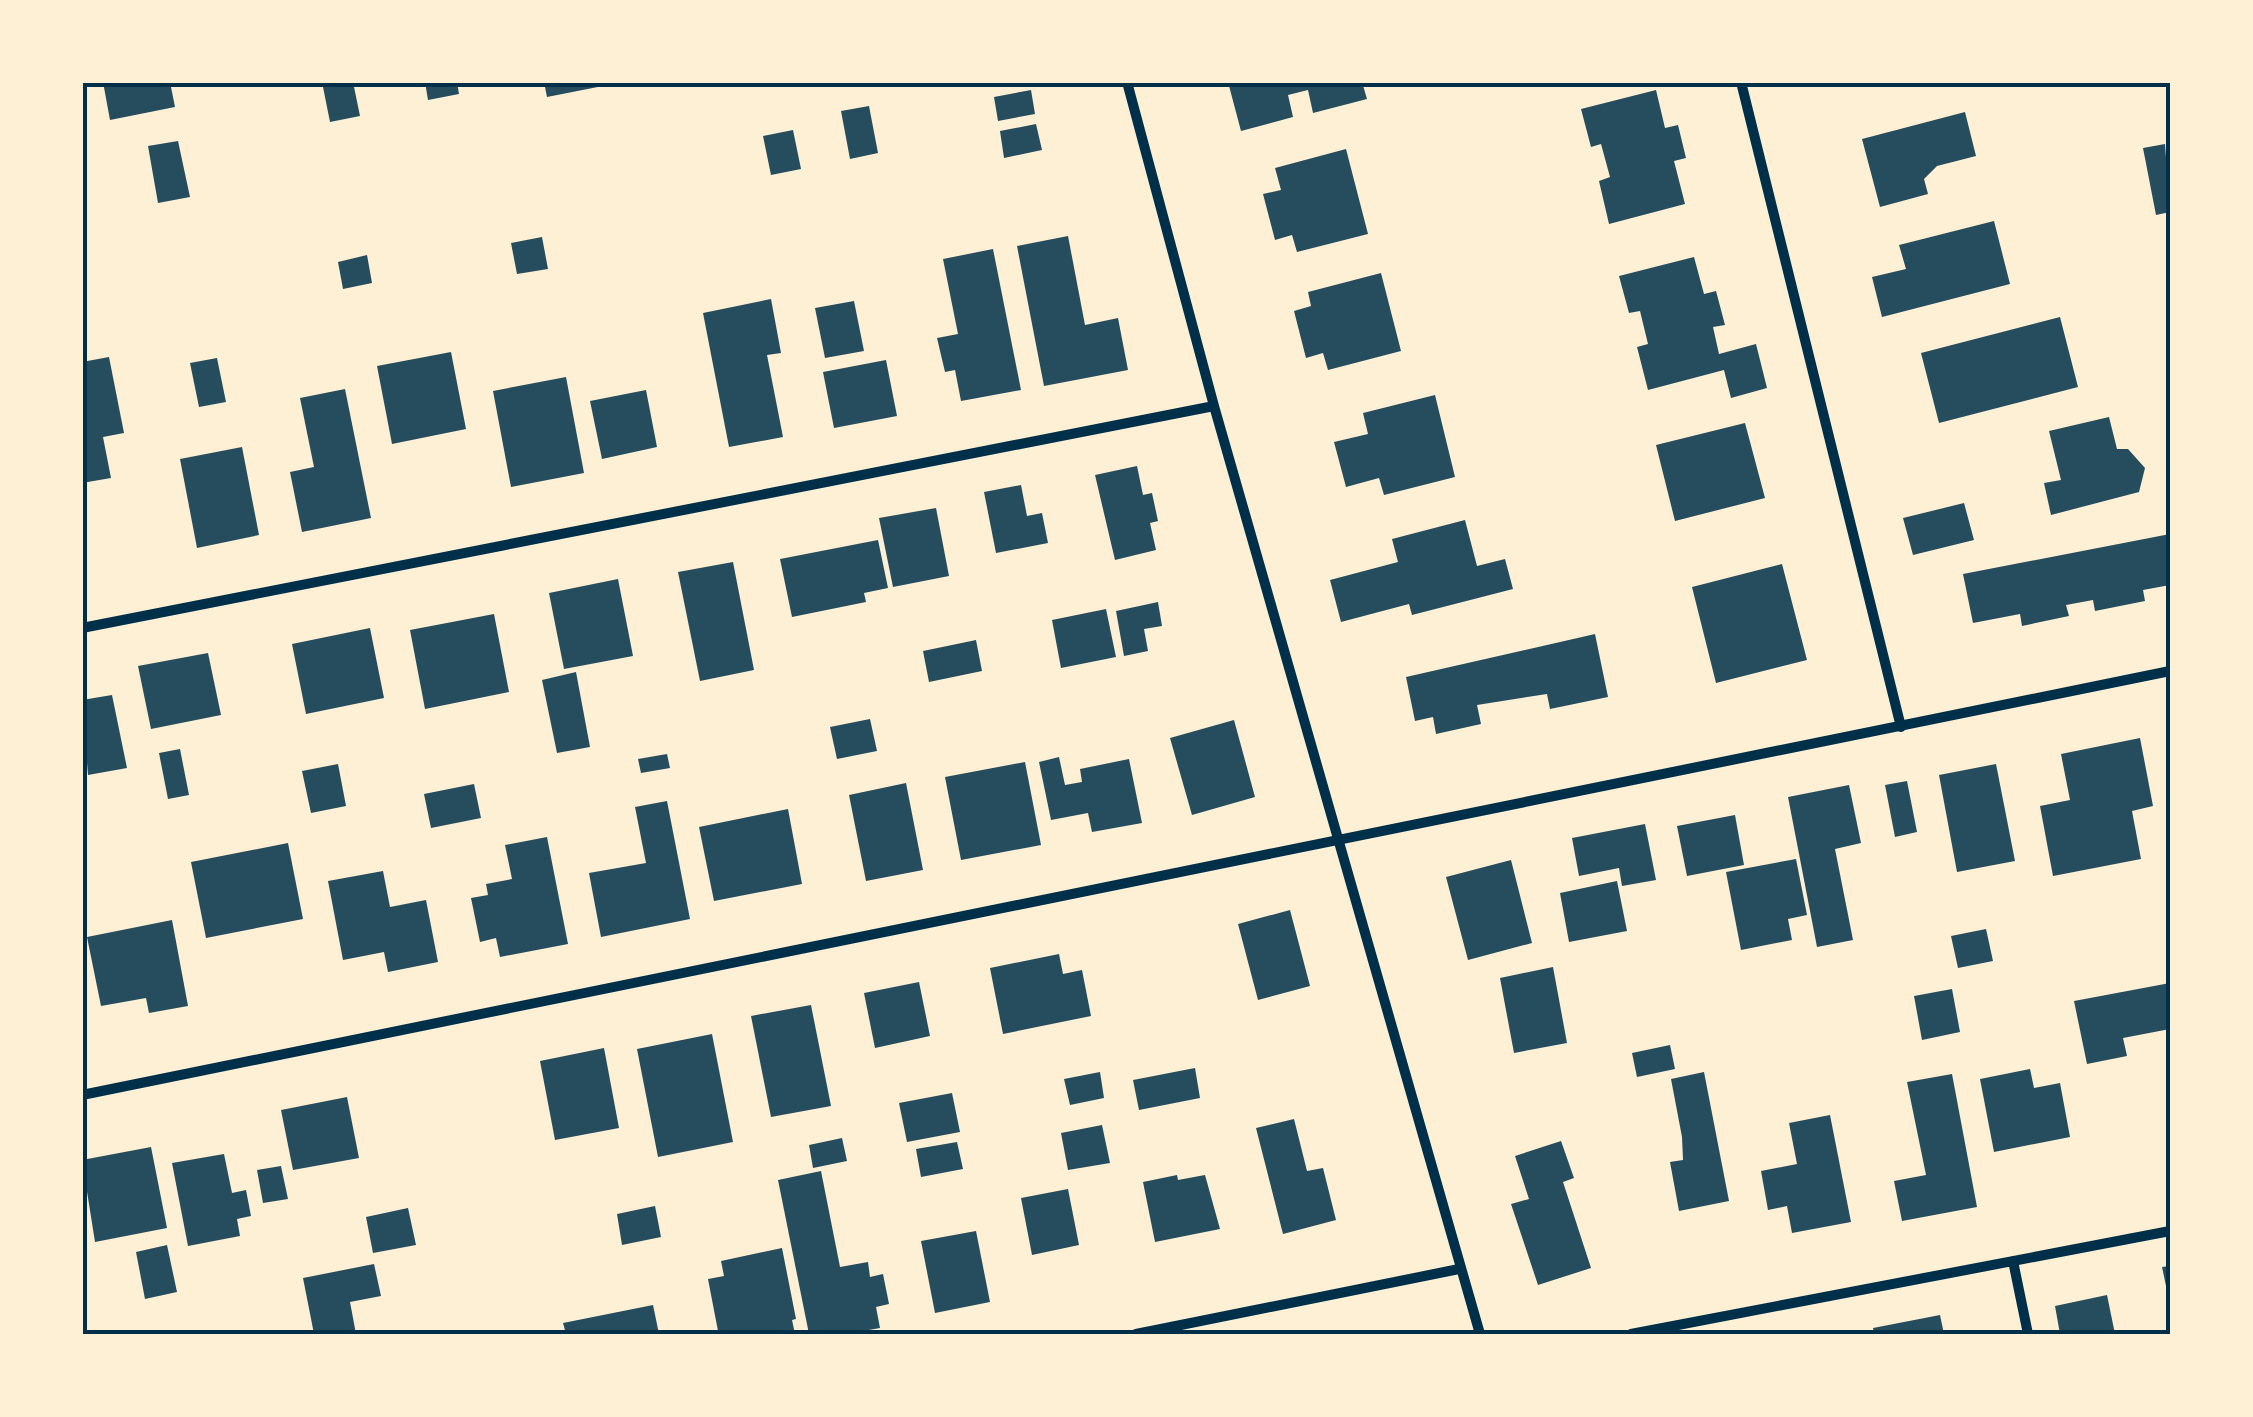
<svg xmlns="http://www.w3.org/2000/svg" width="2253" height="1417" viewBox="0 0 2253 1417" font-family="'Times New Roman',serif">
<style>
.building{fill:#264d5e}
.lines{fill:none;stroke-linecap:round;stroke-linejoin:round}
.minor{stroke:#003049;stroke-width:10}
.neatline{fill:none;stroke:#003049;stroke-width:4}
</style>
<rect width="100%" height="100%" fill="#fdf0d5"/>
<path class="building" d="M103,82h67l5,25 -65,13z
M353,82l7,34 -30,6 -7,-35z
M425,82h32l2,12 -31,6z
M544,82h69v2l-66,13z
M1228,82h134l5,17 -54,14 -5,-23 -20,5 5,22 -52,14z
M1031,90l4,24 -37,7 -4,-24z
M1656,90l9,38 13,-3 8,33 -12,3 11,43 -76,20 -10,-43 11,-4 -9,-33 -10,3 -10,-38z
M869,106l9,47 -28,6 -9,-48z
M1965,112l11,44 -39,10 -13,13 4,15 -48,13 -18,-68z
M1036,124l6,26 -38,8 -4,-27z
M793,130l8,39 -30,6 -8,-39z
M178,141l12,56 -32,6 -10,-57z
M2165,144l5,68 -14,3 -13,-67z
M1346,149l22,85 -71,18 -5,-17 -17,5 -12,-46 18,-4 -6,-22z
M1994,221l16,63 -128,33 -10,-40 34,-8 -7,-24z
M1068,236l17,89 33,-7 10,52 -84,16 -27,-140z
M542,237l6,32 -31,5 -6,-31z
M993,249l28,141 -60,11 -6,-31 -10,2 -8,-34 21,-4 -15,-75z
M367,255l5,28 -29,6 -5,-27z
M1694,257l10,37 12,-3 9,34 -12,2 6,27 37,-10 11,44 -36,10 -7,-28 -76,20 -11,-43 11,-3 -8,-33 -11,2 -10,-37z
M1381,273l20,78 -73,19 -5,-17 -17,5 -12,-47 17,-5 -3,-14z
M771,299l10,54 -14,2 16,82 -54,10 -26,-134z
M854,301l10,50 -39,7 -10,-50z
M2060,317l18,70 -139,36 -18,-70z
M451,352l15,77 -74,15 -15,-78z
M109,357l15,76 -21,4 8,41 -29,5v-121z
M217,358l9,44 -27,5 -9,-44z
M886,360l11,56 -63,12 -11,-56z
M566,377l18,96 -73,14 -18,-96z
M345,389l26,129 -69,14 -12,-60 24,-5 -14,-69z
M646,390l11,57 -55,12 -12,-58z
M1435,395l20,82 -71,18 -5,-17 -33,9 -12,-45 34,-8 -5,-21z
M2109,417l8,32h11l17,19 -6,24 -88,23 -7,-32 17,-3 -12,-49z
M1745,423l20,75 -90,23 -19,-76z
M242,447l17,88 -62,13 -17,-89z
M1137,466l6,29 9,-2 6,28 -8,2 6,27 -41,10 -20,-85z
M1021,485l6,31 15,-3 6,30 -52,10 -12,-61z
M1964,503l10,37 -61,15 -10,-37z
M936,508l13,68 -56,11 -14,-69z
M1465,520l12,46 28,-7 8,30 -101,26 -3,-11 -68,18 -11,-42 68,-18 -6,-23z
M2170,534v51l-27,5 2,11 -50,10 -2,-11 -27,5 3,11 -47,10 -2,-12 -47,9 -10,-49z
M878,540l10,48 -24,5 2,9 -74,15 -12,-58z
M733,562l21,108 -54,11 -22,-109z
M1782,564l25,96 -91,23 -24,-96z
M618,579l15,77 -69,13 -15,-76z
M1158,602l4,24 -18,3 4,22 -24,5 -8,-45z
M1106,609l10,48 -55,11 -9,-48z
M494,614l15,78 -84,17 -15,-79z
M370,628l14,70 -78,16 -14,-70z
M1595,634l13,63 -58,12 -3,-15 -70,11 4,19 -45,10 -3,-17 -18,4 -9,-44z
M976,640l6,31 -53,11 -6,-31z
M208,653l13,62 -70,14 -13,-63z
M576,672l14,75 -33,6 -15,-73z
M112,695l15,73 -39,7 -6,-75z
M870,719l7,32 -40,8 -7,-32z
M1234,720l21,77 -63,18 -22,-77z
M2140,738l13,68 -21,5 9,48 -88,17 -13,-70 30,-6 -9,-46z
M180,749l9,46 -21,4 -9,-46z
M667,754l3,14 -29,5 -3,-14z
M1059,757l6,28 17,-3 -2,-13 49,-10 13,64 -50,9 -4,-19 -37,7 -12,-58z
M1025,762l16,83 -80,15 -16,-83z
M338,764l8,42 -35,7 -9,-42z
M1996,764l19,97 -58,11 -18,-97z
M1907,781l10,51 -22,5 -10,-52z
M906,783l17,87 -57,11 -17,-86z
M474,784l7,34 -50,10 -7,-34z
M1849,785l12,58 -26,6 18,91 -36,7 -29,-150z
M667,801l23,118 -89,18 -12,-64 57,-10 -11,-56z
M788,809l14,75 -88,17 -15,-74z
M1735,815l9,50 -57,11 -10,-50z
M1645,824l11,56 -34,6 -3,-18 -40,8 -7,-38z
M547,837l21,107 -68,13 -4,-19 -16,4 -9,-44 17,-3 -2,-11 26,-5 -7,-34z
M288,843l15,76 -97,19 -15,-76z
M1796,859l11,56 -19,4 4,21 -51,10 -15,-78z
M1511,860l21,83 -64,17 -22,-83z
M383,871l7,36 36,-7 12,62 -50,10 -4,-20 -41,8 -15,-79z
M1617,881l10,50 -58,11 -9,-49z
M1290,910l20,76 -52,14 -20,-76z
M172,920l16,86 -39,7 -3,-15 -45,8 -14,-69z
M1986,929l7,32 -35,7 -7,-32z
M1059,954l4,20 19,-4 9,46 -88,18 -13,-66z
M1553,967l14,76 -53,10 -14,-75z
M919,982l11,54 -55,12 -11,-55z
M2170,983v46l-47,9 4,18 -40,8 -13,-63z
M1952,989l8,43 -38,8 -8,-44z
M811,1005l20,101 -60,11 -20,-101z
M712,1034l21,108 -75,15 -21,-108z
M1670,1045l5,24 -38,8 -5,-24z
M604,1048l15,80 -64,12 -15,-79z
M1195,1068l5,30 -61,12 -6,-30z
M2030,1069l4,19 26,-5 10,54 -76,15 -14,-73z
M1100,1072l4,26 -34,7 -6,-26z
M1704,1072l25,129 -50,10 -9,-49 13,-2 -1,-23 -11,-58z
M1952,1074l25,133 -75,14 -8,-40 32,-6 -19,-93z
M952,1093l8,39 -53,10 -8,-39z
M347,1097l12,61 -66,12 -12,-60z
M1830,1115l21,107 -59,11 -5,-27 -19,4 -7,-39 36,-7 -8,-41z
M1294,1119l13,52 16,-3 13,52 -53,14 -27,-106z
M1102,1125l8,38 -42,7 -7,-37z
M842,1138l5,23 -34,7 -4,-23z
M1561,1141l13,37 -11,4 28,86 -53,17 -27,-81 18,-5 -14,-43z
M957,1142l6,27 -42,8 -5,-28z
M151,1147l16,81 -72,14 -13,-82z
M224,1154l8,39 14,-3 5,26 -14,3 3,17 -52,10 -16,-83z
M281,1166l7,33 -25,4 -6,-33z
M821,1171l19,96 28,-5 2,15 13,-3 6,30 -13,3 4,21 -34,6h-37l-31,-154z
M1177,1175l1,5 27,-5 15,54 -65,13 -12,-60z
M1068,1189l11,56 -47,10 -11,-57z
M655,1206l6,31 -39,8 -5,-31z
M408,1208l8,37 -43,8 -7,-36z
M976,1231l14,71 -55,11 -14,-72z
M167,1245l10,47 -32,7 -9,-47z
M782,1248l14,71 -4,1 3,14 -77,-3 -10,-52 16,-3 -3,-15z
M374,1264l7,32 -31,6 6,32h-42l-11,-56z
M2170,1266v34h-1l-7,-33z
M2107,1295l8,39h-55l-5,-28z
M653,1305l6,29h-93l-3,-11z
M1940,1315l4,19h-70l-1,-6z"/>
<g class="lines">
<path class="minor" d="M1127,82l87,324 266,928
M1741,82l160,645
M82,628l1132,-222
M82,1095l2088,-424
M2013,1261l15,73
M1136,1334l323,-65
M1631,1334l539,-103"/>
</g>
<rect width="2253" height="1417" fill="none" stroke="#fdf0d5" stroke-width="170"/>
<rect x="85" y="85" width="2083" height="1247" class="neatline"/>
</svg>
